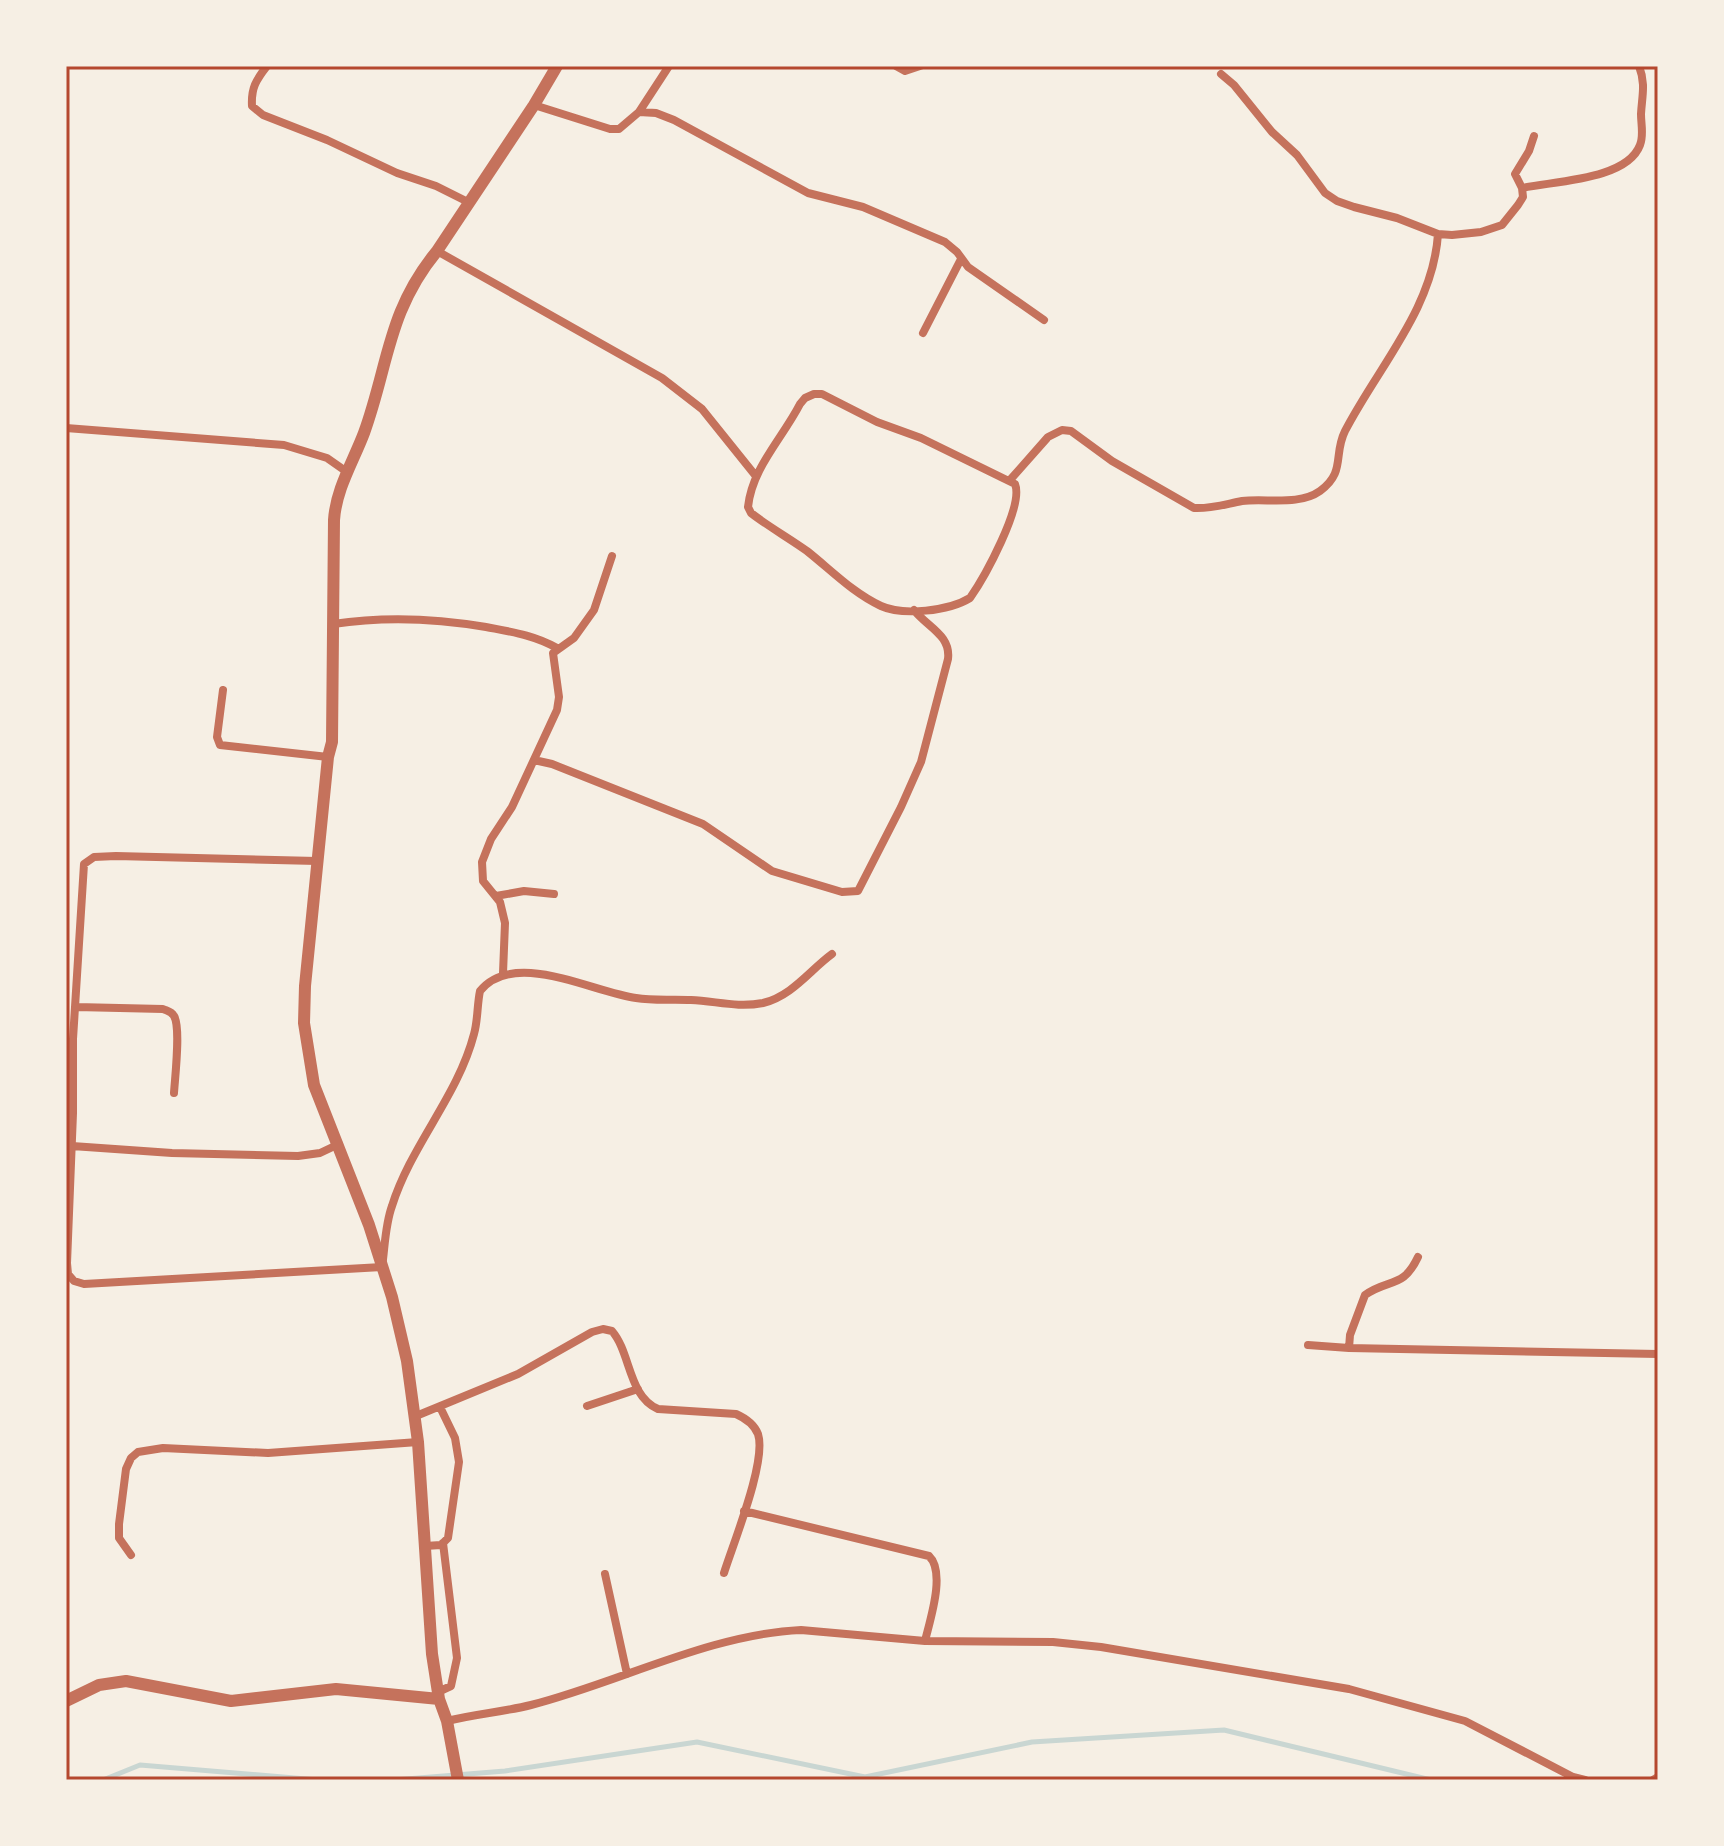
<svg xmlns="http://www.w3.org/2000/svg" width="1724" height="1846" viewBox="0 0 1724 1846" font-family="Merriweather,serif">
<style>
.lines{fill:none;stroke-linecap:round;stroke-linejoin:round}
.stream{stroke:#c9d6d2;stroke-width:5}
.minor{stroke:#c5725c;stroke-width:8}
.tertiary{stroke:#c5725c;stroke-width:12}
.neatline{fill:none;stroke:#b5482f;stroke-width:3}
</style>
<rect width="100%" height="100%" fill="#f6efe4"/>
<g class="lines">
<path class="stream" d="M103,1780l37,-15 178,15
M394,1780l111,-9 192,-29 168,35 167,-35 192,-12 207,50"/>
<path class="minor" d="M267,66c-11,14 -16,22 -15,40l11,9 64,25 70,33 39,13 32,16
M896,66l9,5 15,-5
M1221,74l13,11 38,47 25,23 28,38 12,8 17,6 43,11 41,16 14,1 29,-3 21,-7 16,-20 5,-8 -1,-9 -7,-14 14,-23 5,-15
M534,105l76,24h9l20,-17 17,1 18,7 134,73 55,14 82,35 12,10 11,15 76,53
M639,112l30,-46
M1522,188c32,-7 105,-8 118,-43 4,-10 1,-20 1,-31 1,-18 5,-30 -2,-48
M437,251l225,127 40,31 53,66
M923,333l38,-74
M814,394h8l55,28 44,16 94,46c9,22 -31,94 -45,114 -21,13 -67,18 -89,8 -28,-13 -50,-36 -74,-55 -18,-13 -38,-24 -56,-38l-3,-6c4,-39 34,-68 52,-103l5,-6z
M66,428l218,17 43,13 20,14
M1010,480l38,-43 14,-7 9,1 41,30 82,47c17,1 32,-4 48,-7 24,-3 57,5 78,-10 26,-19 13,-36 25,-60 33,-64 88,-122 93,-197
M333,624c52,-8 101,-6 153,3 26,5 48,8 71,21
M223,690l-6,47 3,8 108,12
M534,760l18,4 151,60 69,47 70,21 16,-1 43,-84 20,-45 27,-103c3,-24 -21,-32 -34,-49
M317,861l-201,-5 -22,1 -10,7 -11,175v74l-6,150 1,11 6,7 10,3 298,-17c3,-20 3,-42 10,-61 19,-61 66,-110 82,-172 4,-14 3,-29 6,-43 34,-42 112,1 156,7 18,3 36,1 55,2 25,1 46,8 72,3 29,-7 47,-33 69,-49
M496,896l28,-5 30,3
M503,973l2,-50 -5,-21 -17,-21 -1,-19 9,-23 21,-32 45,-97 2,-13 -6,-44 21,-15 20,-28 18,-54
M76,1007l87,2c4,2 8,2 11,7 7,11 1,61 0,77
M72,1146l100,7 126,3 22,-3 19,-9
M1418,1257c-15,32 -29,21 -53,38l-15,40 -1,13 309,6
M1308,1345l41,3
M587,1406l51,-17
M416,1416l102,-42 74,-42 11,-3 9,2c19,22 16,65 46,78l78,5c9,4 18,10 22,20 9,27 -25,110 -34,139
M744,1511l185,45c17,16 1,64 -4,85
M425,1546l16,-1 7,-7 11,-76 -4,-24 -15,-31
M131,1555l-12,-17v-14l7,-55 5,-11 7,-6 25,-4 105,5 150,-11
M605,1574l22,100
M438,1692l13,-6 6,-28 -14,-115
M447,1721c28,-7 56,-9 84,-16 87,-22 179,-71 270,-75l124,11 128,1 48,5 248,42 116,32 108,56 12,3
M1653,1780l5,-3"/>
<path class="tertiary" d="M66,1701l33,-16 27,-4 105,20 105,-12 103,10
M458,1780l-11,-59 -8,-22 -7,-45 -14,-212 -11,-81 -15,-64 -23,-72 -55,-140 -10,-62 1,-37 23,-229 4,-15 2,-222c2,-31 19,-58 30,-87 25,-69 23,-121 73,-182l97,-146 23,-39"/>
</g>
<rect width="1724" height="1846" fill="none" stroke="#f6efe4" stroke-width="136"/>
<rect x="68" y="68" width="1588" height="1710" class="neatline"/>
</svg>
